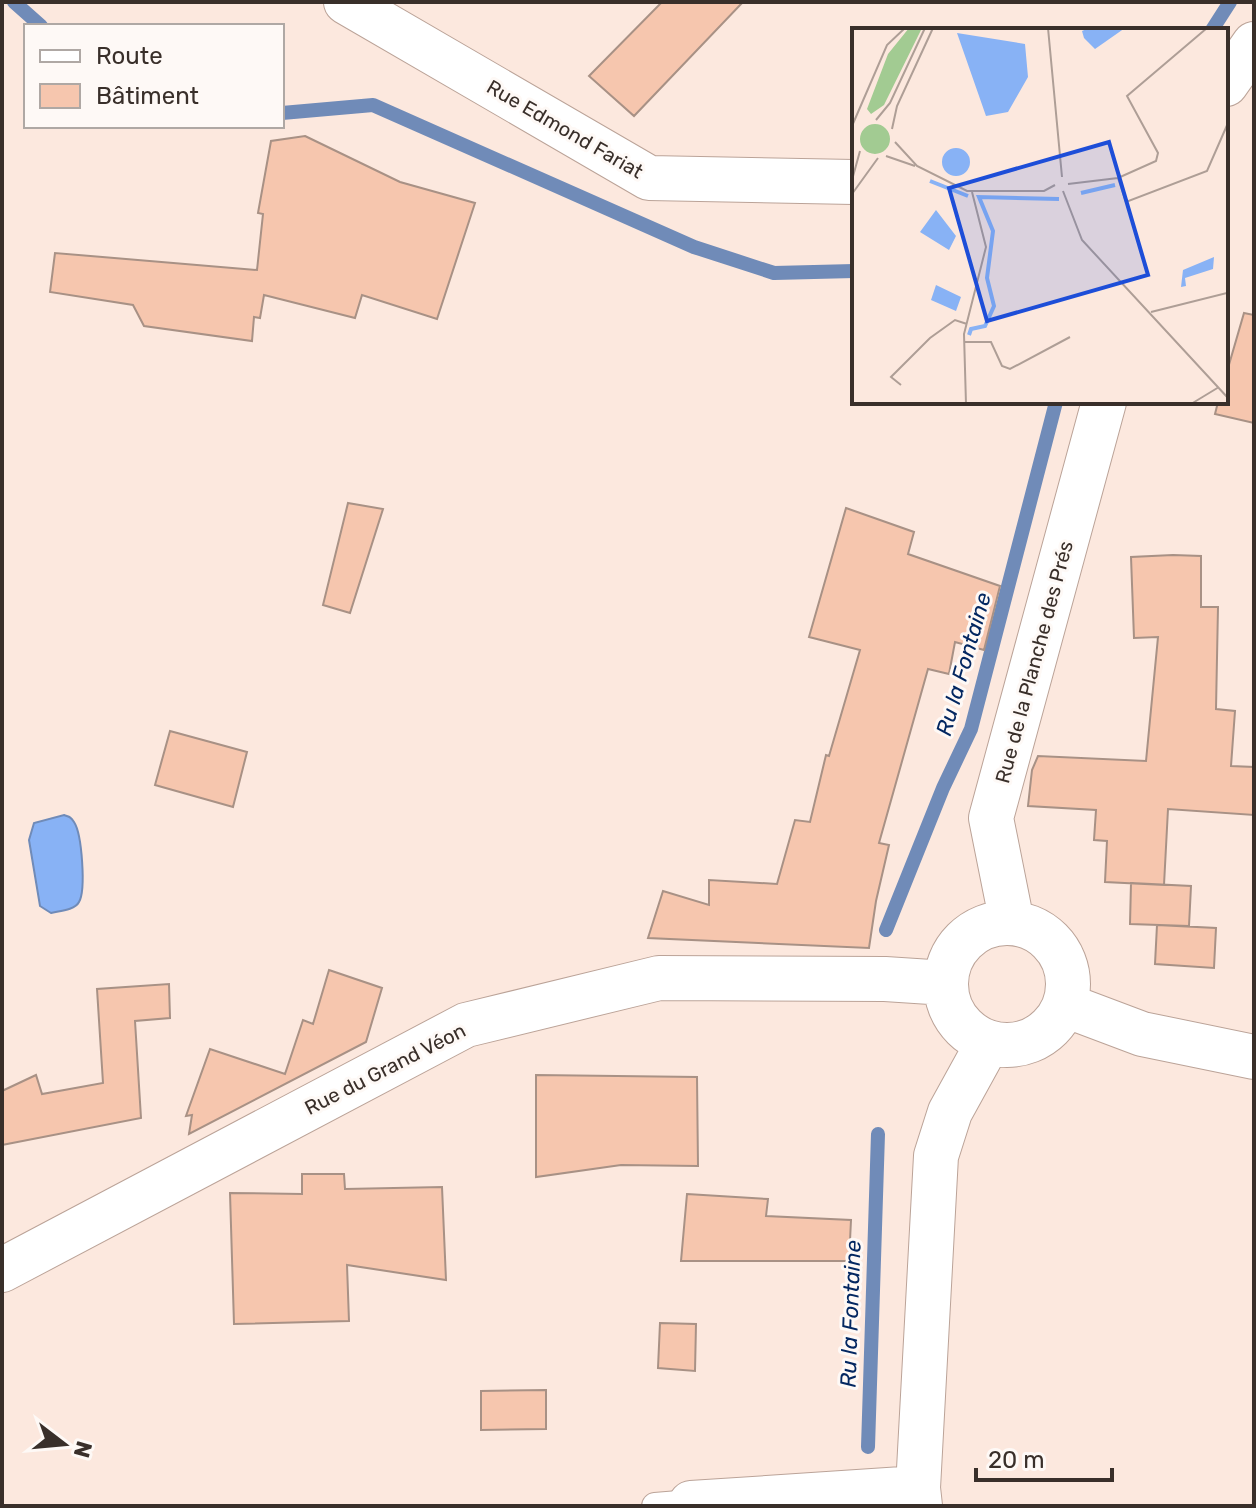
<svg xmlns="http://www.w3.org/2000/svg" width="1256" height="1508" viewBox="0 0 1256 1508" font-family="Rubik,sans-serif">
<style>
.water{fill:#88b2f5;stroke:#708bb8;stroke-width:2}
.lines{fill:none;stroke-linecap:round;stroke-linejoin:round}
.stream{stroke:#708bb8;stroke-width:14}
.building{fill:#f6c6ae;stroke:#a89185;stroke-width:2}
.lane-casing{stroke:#bba398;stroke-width:28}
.street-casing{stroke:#bba398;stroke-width:46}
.secondary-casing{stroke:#bba398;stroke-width:46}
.lane{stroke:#fff;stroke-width:26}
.street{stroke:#fff;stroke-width:44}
.secondary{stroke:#fff;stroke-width:44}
.labels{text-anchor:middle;stroke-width:6;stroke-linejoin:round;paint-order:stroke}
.street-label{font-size:20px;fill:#392f2a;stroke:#fef9f6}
.water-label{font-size:22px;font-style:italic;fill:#032761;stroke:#fef9f6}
.inset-river{fill:none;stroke:#88b2f5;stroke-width:4}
.inset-road{fill:none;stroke:#ae9e96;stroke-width:2}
.view{fill:#1d4ed8;fill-opacity:0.15;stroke:#1d4ed8;stroke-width:4}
.inset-edge{fill:none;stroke:#392f2a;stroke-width:4}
</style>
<rect width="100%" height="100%" fill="#fce8de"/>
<path class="water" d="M64,815c5,2 6,1 10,7 8,12 12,68 5,80 -4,8 -20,9 -28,11l-11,-7 -11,-66 5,-17z"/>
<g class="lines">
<path class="stream" d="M14,2l27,24
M1212,30l18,-28
M282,113l91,-8 321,142 80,26 80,-2
M886,930l57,-142 28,-59 85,-327
M868,1447l10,-313"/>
</g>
<path class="building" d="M662,2h81l-109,114 -45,-40z
M305,136l95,46 75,21 -38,116 -75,-24 -7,23 -91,-23 -4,23 -6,-1 -2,24 -108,-15 -11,-21 -83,-13 5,-39 202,17 6,-56 -5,-1 13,-72z
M1244,313l10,2v108l-39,-9 3,-12h8v-27z
M348,503l35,6 -33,104 -27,-8z
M846,508l68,24 -6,22 92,32 -16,64 -29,-8 -6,32 -21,-5 -49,174 10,2 -13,56 -7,47 -221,-10 15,-47 46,14v-25l68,4 18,-64 15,2 16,-67 3,1 31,-106 -51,-13z
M1173,555l28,1v51h17l-2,102 19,2 -4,55 23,1v48l-86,-6 -4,76 -59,-3 2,-41 -13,-1 2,-30 -68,-4 4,-36 6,-14 108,5 12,-124 -24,1 -3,-81z
M170,731l77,21 -14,55 -78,-22z
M1131,883l60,3 -2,40 -59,-2z
M1157,925l59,3 -2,40 -59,-4z
M329,970l53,18 -16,54 -177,92 3,-19 -6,1 24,-67 75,25 18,-54 10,4z
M169,984l1,34 -35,3 6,97 -139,27v-54l34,-16 6,19 61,-11 -6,-94z
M536,1075l161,2 1,89 -77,-1 -85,12z
M302,1174h42l1,15 97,-2 4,93 -99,-15 2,56 -115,3 -4,-131 72,1z
M687,1194l81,5 -2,17 85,4 -2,41h-168z
M660,1323l36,1 -1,47 -37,-3z
M546,1390v39l-65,1v-39z"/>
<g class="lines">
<g class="lane-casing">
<path id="lane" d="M655,1506l36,-3"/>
</g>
<g class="street-casing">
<path id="street" d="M1012,923l-21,-105 113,-416
M946 984a61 61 0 1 1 122 0a61 61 0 1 1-122 0Z
M1065,1005l77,29 112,23
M2,1270l464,-245 193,-47 226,1 61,4
M691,1506v-3l227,-15
M920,1506l-2,-18 18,-332 14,-44 38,-69"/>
</g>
<g class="secondary-casing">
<path id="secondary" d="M346,2l303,176 205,4
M1226,84l28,-40"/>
</g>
<use href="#lane" class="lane"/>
<use href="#street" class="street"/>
<use href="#secondary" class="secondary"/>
</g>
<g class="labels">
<g class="street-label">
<text transform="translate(565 129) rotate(30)" y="7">Rue Edmond Fariat</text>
<text transform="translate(1034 662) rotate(-75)" y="7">Rue de la Planche des Prés</text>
<text transform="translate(385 1069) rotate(-27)" y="7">Rue du Grand Véon</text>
</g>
<g class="water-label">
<text transform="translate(963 664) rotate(-74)" y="8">Ru la Fontaine</text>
<text transform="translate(850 1314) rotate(-88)" y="8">Ru la Fontaine</text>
</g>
</g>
<g transform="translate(852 28)">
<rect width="376" height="376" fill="#fce8de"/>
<path d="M57,0h13l-38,77 -13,9 -4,-5 21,-55zM8 111a15 15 0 1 1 30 0a15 15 0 1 1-30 0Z" fill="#a2cb92"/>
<path d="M237,0h36l-30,21 -11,-11 -2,-7zM105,5l68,11 3,33 -20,35 -22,4zM90 134a14 14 0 1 1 28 0a14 14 0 1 1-28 0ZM84,182l20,26 -7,14 -29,-18zM362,229l-1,12 -28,9 1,8 -5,1 2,-17zM84,257l25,12 -5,14 -25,-11z" fill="#88b2f5"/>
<path class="inset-river" d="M78,153l38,15M229,165l34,-8M117,307l2,-6 14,-3 9,-20 -7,-28 6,-47 -14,-34 80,2"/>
<path class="inset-road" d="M196,0l14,149M24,92l14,-17 35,-75M0,98l35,-81 18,-17M40,101l5,-23 36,-78M43,114l22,24 50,25h77l11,-6M34,128l29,10M266,150l8,24 81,-31 21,-48M0,152l8,-29M216,156l50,-6 38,-17 2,-8 -31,-57 80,-68M211,163l19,49 146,158M0,166l26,-36M299,284l76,-19 1,-22M112,314h27l11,24 8,3 60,-32M49,357l-10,-8 39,-39 25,-18 12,4M114,376l-2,-70 22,-87 -14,-55M339,376l28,-17"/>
<path class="view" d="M257,114l39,133 -161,46 -38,-133z"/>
<rect width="376" height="376" class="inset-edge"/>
</g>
<rect width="1256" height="1508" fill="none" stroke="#392f2a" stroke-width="8"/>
<rect x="24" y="24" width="260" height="104" fill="#fef9f6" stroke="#afa8a4" stroke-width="2"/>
<rect x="40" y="50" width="40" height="12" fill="#ffffff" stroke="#afa8a4" stroke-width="2"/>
<text x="96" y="64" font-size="24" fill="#392f2a">Route</text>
<rect x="40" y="84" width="40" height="24" fill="#f6c6ae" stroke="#afa8a4" stroke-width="2"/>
<text x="96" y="104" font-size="24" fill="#392f2a">Bâtiment</text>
<g transform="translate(64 1444) rotate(106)" stroke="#fef9f6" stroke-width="6" paint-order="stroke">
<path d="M0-6L14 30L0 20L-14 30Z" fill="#392f2a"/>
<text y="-12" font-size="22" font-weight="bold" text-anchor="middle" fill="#392f2a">N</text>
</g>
<path d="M976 1468v12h136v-12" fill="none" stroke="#392f2a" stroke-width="4"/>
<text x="988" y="1468" font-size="24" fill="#392f2a" stroke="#fef9f6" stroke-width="6" paint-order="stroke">20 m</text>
</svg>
